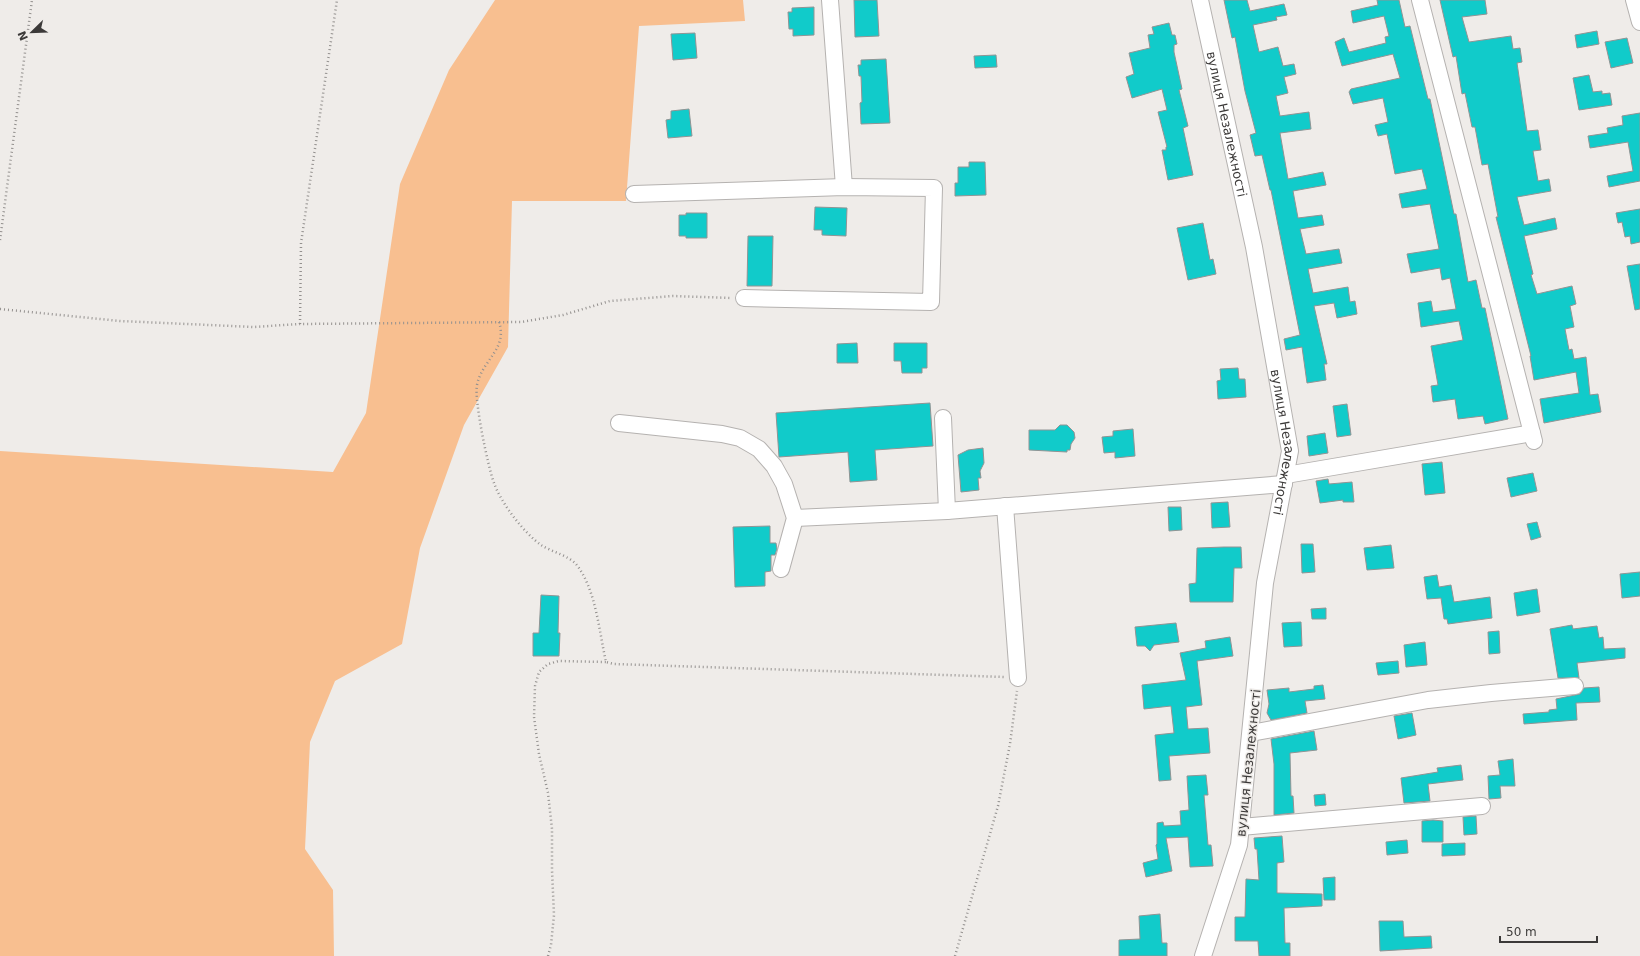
<svg xmlns="http://www.w3.org/2000/svg" width="1640" height="956" viewBox="0 0 1640 956" font-family="'DejaVu Sans',sans-serif">
<style>
.green{fill:#f8bf90}
.building{fill:#11cbca;stroke:#909494}
.lines{fill:none;stroke-linecap:round;stroke-linejoin:round}
.minor-casing{stroke:#b5b2b0;stroke-width:18}
.path{stroke:#94918f;stroke-width:2.5;stroke-dasharray:1 3;stroke-linecap:butt}
.minor{stroke:#fff;stroke-width:16}
.labels{text-anchor:middle;stroke-width:3;stroke-linejoin:round;paint-order:stroke}
.street-label{font-size:13px;fill:#3c3a39;stroke:#efece9}
</style>
<rect width="100%" height="100%" fill="#efece9"/>
<path class="green" d="M495,0h248l2,21 -106,5 -13,175h-114l-4,146 -44,78 -44,123 -18,96 -67,37 -25,61 -5,107 28,41 1,66h-334v-505l333,21 33,-59 34,-229 49,-114z"/>
<path class="building" d="M854,0h23l2,36 -24,1z
M1224,0h23l3,11 34,-7 3,11 -11,2 1,3 -24,5 6,27 19,-5 5,19 11,-2 2,10 -12,3 4,16 -12,3 4,20 29,-4 2,17 -31,4 8,46 35,-7 3,13 -33,6 5,27 24,-3 2,10 -24,4 6,25 33,-5 3,14 -34,6 5,24 35,-6 2,15 5,-1 2,13 -20,4 -3,-15 -20,3 13,58h-3l2,16 -19,3 -5,-36 -16,3 -2,-11 16,-4 -29,-145h-1l-8,-35 -7,1 -5,-21 6,-2 -11,-42 -10,-54 -3,1z
M1377,0h22l6,27 5,-1 18,73h2l24,115h2l12,68 8,-2 6,28h3l23,111 -23,5 -2,-8 -25,3 -3,-20 -22,3 -2,-16 7,-1 -7,-39 32,-6 -4,-19 -38,6 -3,-24 13,-2 2,11 23,-3 -6,-31 -8,2 -2,-12 -29,5 -4,-19 32,-5 -9,-45 -28,4 -3,-14 28,-5 -5,-20 -27,5 -8,-40 -9,2 -3,-11 13,-3 -5,-24 -30,6 -4,-12 2,-3 49,-11 -7,-24 -51,12 -7,-24 9,-4 5,14 37,-9 -1,-6 4,-1 -5,-20 -31,7 -2,-12 27,-6z
M1440,0h45l2,14 -25,3 7,25 42,-6 2,13 7,-1 2,14 -5,1 10,68 11,-1 3,20 -8,1 5,30 11,-2 2,12 -34,6 7,28 31,-7 2,11 -33,7 9,38 -2,1 6,19 35,-8 4,18 -6,2 4,21 -9,2 4,21 3,-1 2,10 12,-2 4,38 8,-1 3,18 -57,11 -4,-24 39,-6 -3,-21 -42,8 -4,-24h1l-35,-139h2l-10,-53 -6,1 -7,-38h-3l-7,-34 -3,1 -6,-38 -3,1z
M814,7v28l-21,1v-7h-4l-1,-17h4v-4z
M1169,23l3,12h3l2,9 -3,1v7l8,37 -3,1 9,36 -5,2 10,47 -25,5 -6,-30h4v-3h1l-9,-35 9,-2 -5,-21 -30,9 -6,-21 8,-3 -5,-21 21,-5 -2,-13 6,-1 -2,-7z
M1597,31l2,13 -22,4 -2,-13z
M695,33l2,25 -24,2 -2,-26z
M1627,38l6,25 -22,5 -6,-26z
M996,55l1,12 -22,1 -1,-12z
M886,59l4,64 -29,1 -1,-21 2,-1 -1,-26h-2l-1,-11h3v-5z
M1589,75l4,17 9,-1v3l8,-1 2,12 -33,5 -6,-32z
M689,109l3,27 -24,2 -2,-18 5,-1v-8z
M1640,113v68l-31,6 -2,-11 26,-5 -5,-29 -38,6 -2,-12 20,-3 -1,-5 16,-3 -1,-9z
M969,162h16l1,33 -31,1v-13h3v-16h11z
M815,207l32,1 -1,28 -24,-1v-5h-8z
M1640,209v33l-9,2 -1,-8 -5,1 -3,-15 -4,1 -2,-10z
M686,213h21v25h-21v-2h-7v-21h7z
M1203,223l7,37 3,-1 3,15 -28,6 -11,-52z
M748,236h25l-1,50h-25z
M1640,264v45l-5,1 -8,-44z
M857,343l1,20h-21v-19z
M894,343h33v25h-5v5h-20l-1,-12h-7z
M1238,368l1,11h6l1,18 -28,2 -1,-18 4,-1 -1,-11z
M930,403l3,43 -58,4 2,30 -27,2 -2,-30 -69,5 -3,-44z
M1347,404l4,31 -14,2 -4,-31z
M1060,425h7l7,7 1,6 -4,6 -1,6h-3v2l-38,-2v-20h26z
M1133,429l2,27 -20,2v-6l-11,1 -2,-16 11,-1v-5z
M1325,433l3,20 -19,3 -2,-20z
M983,448l1,15 -4,8 1,7h-3l1,12 -18,2 -3,-37 10,-5z
M1442,462l3,31 -20,2 -3,-31z
M1533,473l4,18 -26,6 -4,-19z
M1328,479l1,5 23,-2 2,20h-11v-2l-23,3 -4,-22z
M1228,502l2,25 -18,1 -1,-25z
M1168,507h13l1,23 -13,1z
M1537,522l4,15 -10,3 -4,-16z
M770,526v17h6l1,6 -2,6h-4v16l-6,1v14l-30,1 -2,-60z
M1301,544h12l2,28 -13,1z
M1391,545l3,23 -27,2 -3,-22z
M1224,547h17l1,21h-8l-1,34h-43l-1,-18 7,-1 1,-35z
M1640,572v24l-18,2 -2,-24z
M1437,575l2,12 12,-2 3,17 36,-5 2,21 -44,6 -1,-5h-3l-3,-21 -14,1 -3,-22z
M1537,589l3,23 -23,4 -3,-23z
M541,595l18,1 -1,37h2l-1,23h-26v-23h6z
M1326,608v11h-14l-1,-10z
M1301,622l1,24 -18,1 -2,-24z
M1176,623l3,19 -25,3 -4,6 -5,-5h-8l-2,-19z
M1572,625l1,4 24,-3 2,12 4,-1 1,12 21,-1v10l-48,5 2,15h-21l-8,-49z
M1499,631l1,22 -11,1 -1,-22z
M1230,637l3,19 -36,5 5,44 -16,2 2,22 20,-1 2,25 -41,3 2,24 -12,1 -4,-46 19,-2 -3,-27 -27,3 -2,-24 44,-5 -6,-27 26,-5 -1,-7z
M1425,642l2,23 -21,2 -2,-22z
M1398,661l1,12 -21,2 -2,-12z
M1323,685l2,14 -20,2 2,12 -36,7 -4,-7 2,-9 -2,-14 22,-2v4l25,-3v-3z
M1599,687l1,15 -24,1 1,17 -53,4 -1,-10 26,-2v-2l8,-1 -1,-10 24,-5 4,-6z
M1412,713l4,22 -18,4 -4,-23z
M1314,731l3,19 -27,3 1,43h2l1,17 -20,2v-51l-3,-25z
M1513,759l2,27h-15l1,12 -12,1 -1,-23 12,-1 -2,-14z
M1461,765l2,15 -35,4 2,17 -26,2 -3,-25 37,-6 -1,-4z
M1206,775l2,20h-4l4,50h3l2,21 -23,1 -2,-30 -22,1 6,33 -26,6 -3,-14 15,-4 -2,-14 1,-1v-21l6,-1 1,4 17,-1 -1,-14 9,-1 -2,-34z
M1325,794l1,11 -11,1 -1,-11z
M1476,816l1,18 -13,1 -1,-18z
M1433,820l10,1v21h-21v-21z
M1282,836l2,26 -7,1v30l45,1v12l-38,2 1,35h5v13h-31l-1,-15h-23v-24h10l1,-38 13,1 -2,-31h-2l-1,-11z
M1407,840l1,13 -21,2 -1,-13z
M1465,843v12l-23,1v-12z
M1335,877v23h-11l-1,-22z
M1160,914l2,29h5v13h-48v-16l21,-1 -1,-23z
M1379,921h24l1,16 27,-1 1,12 -52,3z"/>
<g class="lines">
<g class="minor-casing">
<g id="minor">
<path d="M830,0l14,187"/>
<path id="s1" d="M1200,0l54,247 36,204 -25,132 -26,262 -36,111"/>
<path d="M1420,0l114,441"/>
<path d="M1634,0l6,22"/>
<path d="M634,194l210,-7 90,1 -3,114 -187,-4"/>
<path d="M943,418l4,93"/>
<path d="M619,423l103,11 18,4 19,11 15,17 10,18 11,34 -14,51"/>
<path d="M1286,475l246,-42"/>
<path d="M1005,506l13,172"/>
<path d="M795,518l152,-7 337,-27"/>
<path d="M1251,733l177,-33 63,-7 84,-7"/>
<path d="M1241,827l241,-21"/>
</g>
</g>
<path class="path" d="M0,240l32,-240
M0,309l120,12 134,6 46,-3 221,-2 42,-7 47,-14 63,-5 59,2
M499,322c9,27 -17,38 -22,63 -3,15 11,82 17,98 7,20 30,50 47,62 11,7 26,10 35,19 20,25 23,67 30,98l8,2 391,13
M300,324l1,-81 36,-243
M548,956l3,-11 3,-30 -2,-45v-41l-4,-36 -9,-39 -5,-37 1,-31 4,-14 9,-8 11,-3 47,1
M955,956l43,-150 12,-62 7,-53"/>
<use href="#minor" class="minor"/>
</g>
<g class="labels">
<g class="street-label">
<text dy="5" stroke="none"><textPath href="#s1" startOffset="127">вулиця Незалежності</textPath></text>
<text dy="5" stroke="none"><textPath href="#s1" startOffset="451">вулиця Незалежності</textPath></text>
<text transform="translate(1248 763) rotate(-84)" y="5">вулиця Незалежності</text>
</g>
</g>
<g transform="translate(32 32) rotate(247)" stroke="#efece9" stroke-width="3" paint-order="stroke">
<path d="M0-3L7 15L0 10L-7 15Z" fill="#3c3a39"/>
<text y="-6" font-size="11" font-weight="bold" text-anchor="middle" fill="#3c3a39">N</text>
</g>
<path d="M1500 936v6h97v-6" fill="none" stroke="#3c3a39" stroke-width="2"/>
<text x="1506" y="936" font-size="12" fill="#3c3a39" stroke="#efece9" stroke-width="3" paint-order="stroke">50 m</text>
</svg>
